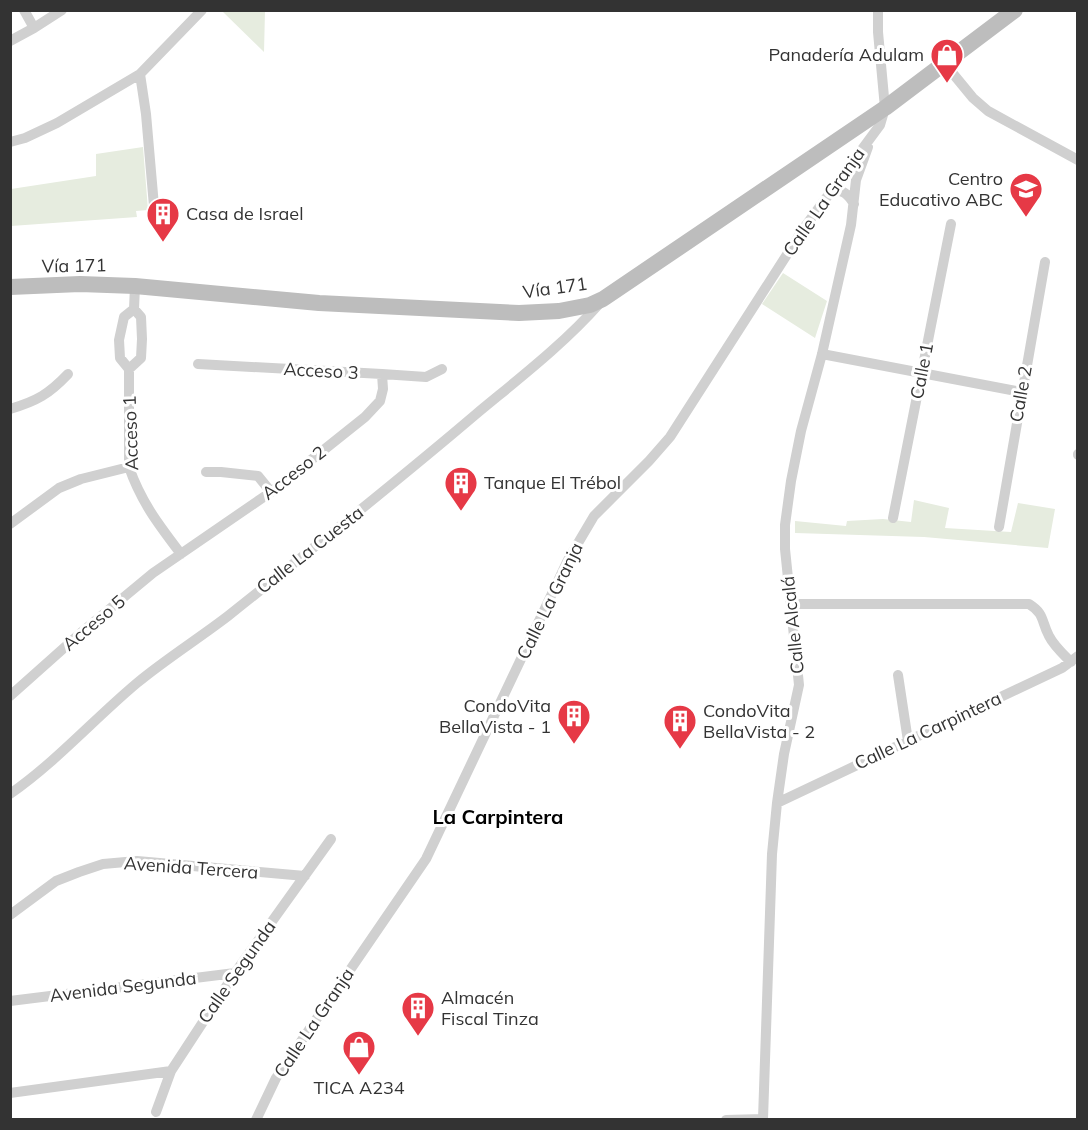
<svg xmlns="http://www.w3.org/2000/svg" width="1088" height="1130" viewBox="0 0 1088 1130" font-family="Mulish,sans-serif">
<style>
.green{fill:#e6ecdf}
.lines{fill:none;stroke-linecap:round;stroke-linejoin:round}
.street{stroke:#d0d0d0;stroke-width:10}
.secondary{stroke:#bdbdbd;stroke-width:16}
.labels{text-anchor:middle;stroke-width:6;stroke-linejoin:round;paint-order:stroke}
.poi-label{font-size:18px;fill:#333;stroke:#fff;text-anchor:start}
.street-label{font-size:18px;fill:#333;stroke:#fff}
.neighbourhood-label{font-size:20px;font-weight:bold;fill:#000;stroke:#fff}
</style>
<rect width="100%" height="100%" fill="#fff"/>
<path class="green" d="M222,11h43l-1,41z
M143,147l5,63 -12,1 1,6 -126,9v-37l85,-13v-22z
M783,273l44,28 -12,37 -53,-34z
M914,500l35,8 -4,20 66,4 7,-29 37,6 -7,39 -124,-11 -129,-4v-12l51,5 1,-5 36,-2 28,3z"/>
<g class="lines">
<path class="street" d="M24,10l10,18
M10,41l24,-13 28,-18
M945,64l28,34 15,13 90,49
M140,74l6,40 8,92
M10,142l15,-4 32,-15 83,-49 62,-64
M831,191c12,-2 17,3 23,13
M135,286l-1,23 -10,8 -5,23 1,18 9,11v98c12,35 30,58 52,87
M822,354l199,38
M198,364l184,10 44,3 16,-8
M129,369l12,-11 1,-19 -1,-22 -7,-8
M10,409c27,-8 39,-15 58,-35
M1078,454v1
M206,472h15l37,4 13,16
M893,518l58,-294
M10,524l49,-36 22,-9 48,-12
M999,527l46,-265
M791,604h238c16,10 12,17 20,32 5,10 14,18 22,26
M898,675l10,66
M10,696l73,-65 70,-58 118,-81 94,-75 15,-16 3,-12 -1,-15
M10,794c46,-32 84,-75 127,-111 29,-24 61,-44 91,-67 83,-66 166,-132 247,-201 42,-35 88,-70 125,-112
M777,803l285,-135 16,-12
M10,915l46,-34 23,-9 24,-8 34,-3 168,15
M10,1001l225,-28
M10,1093l161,-22
M156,1112l15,-41 64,-98 96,-134
M256,1120l20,-42 150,-219 142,-299 26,-44 55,-55 21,-24 134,-209 76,-103 5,-17 -7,-76v-22
M726,1120l37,-1 9,-265 5,-51 7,-49 15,-69 -14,-136v-24l6,-44 10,-50 21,-77 29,-129 5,-45 12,-33"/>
<path class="secondary" d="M10,287l70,-3 55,2 184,17 200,10 40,-2 31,-6 13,-6 282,-191 130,-98"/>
</g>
<defs>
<g id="shop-pin" transform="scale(1.725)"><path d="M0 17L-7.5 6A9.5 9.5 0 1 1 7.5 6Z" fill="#e63946" stroke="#fff"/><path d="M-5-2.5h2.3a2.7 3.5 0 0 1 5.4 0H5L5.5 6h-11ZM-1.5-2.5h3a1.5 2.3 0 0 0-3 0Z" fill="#fff"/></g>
<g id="school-pin" transform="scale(1.725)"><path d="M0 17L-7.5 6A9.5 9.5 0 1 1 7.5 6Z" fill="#e63946" stroke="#fff"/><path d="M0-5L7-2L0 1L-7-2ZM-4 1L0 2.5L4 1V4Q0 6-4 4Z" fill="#fff"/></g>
<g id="building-pin" transform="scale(1.725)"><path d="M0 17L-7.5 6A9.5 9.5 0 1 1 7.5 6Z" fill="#e63946" stroke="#fff"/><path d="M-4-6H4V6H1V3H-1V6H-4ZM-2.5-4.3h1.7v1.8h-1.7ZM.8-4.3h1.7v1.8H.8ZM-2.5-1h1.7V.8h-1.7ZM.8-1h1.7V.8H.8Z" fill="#fff"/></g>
</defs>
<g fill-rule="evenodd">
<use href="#shop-pin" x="947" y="55"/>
<use href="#school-pin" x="1026" y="189"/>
<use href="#building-pin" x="163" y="214"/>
<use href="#building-pin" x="461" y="483"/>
<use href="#building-pin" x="574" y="716"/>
<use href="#building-pin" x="680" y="721"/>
<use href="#building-pin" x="418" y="1008"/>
<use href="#shop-pin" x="359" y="1047"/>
</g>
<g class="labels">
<g class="poi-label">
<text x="924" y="61" text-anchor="end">Panadería Adulam</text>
<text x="1003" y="185" text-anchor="end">Centro<tspan x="1003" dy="21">Educativo ABC</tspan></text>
<text x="186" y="220">Casa de Israel</text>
<text x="484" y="489">Tanque El Trébol</text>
<text x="551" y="712" text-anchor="end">CondoVita<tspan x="551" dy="21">BellaVista - 1</tspan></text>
<text x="703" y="717">CondoVita<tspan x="703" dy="21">BellaVista - 2</tspan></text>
<text x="441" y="1004">Almacén<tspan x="441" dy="21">Fiscal Tinza</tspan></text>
<text x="359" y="1094" text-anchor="middle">TICA A234</text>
</g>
<g class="street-label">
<text transform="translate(824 202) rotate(-55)" y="6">Calle La Granja</text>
<text transform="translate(74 266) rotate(-1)" y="6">Vía 171</text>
<text transform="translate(555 288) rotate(-8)" y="6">Vía 171</text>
<text transform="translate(321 371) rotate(3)" y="6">Acceso 3</text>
<text transform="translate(922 371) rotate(-79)" y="6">Calle 1</text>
<text transform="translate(1021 394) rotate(-80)" y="6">Calle 2</text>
<text transform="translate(131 433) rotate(-92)" y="6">Acceso 1</text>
<text transform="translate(294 473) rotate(-38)" y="6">Acceso 2</text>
<text transform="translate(310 550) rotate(-38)" y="6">Calle La Cuesta</text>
<text transform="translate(550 601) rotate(-64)" y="6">Calle La Granja</text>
<text transform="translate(94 623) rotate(-40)" y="6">Acceso 5</text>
<text transform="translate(793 625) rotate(-96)" y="6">Calle Alcalá</text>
<text transform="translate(928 731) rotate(-25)" y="6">Calle La Carpintera</text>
<text transform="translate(191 868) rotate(4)" y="6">Avenida Tercera</text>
<text transform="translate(237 972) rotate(-55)" y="6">Calle Segunda</text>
<text transform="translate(123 987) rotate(-7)" y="6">Avenida Segunda</text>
<text transform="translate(314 1023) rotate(-56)" y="6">Calle La Granja</text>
</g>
<g class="neighbourhood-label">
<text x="498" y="824">La Carpintera</text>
</g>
</g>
<rect width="1088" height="1130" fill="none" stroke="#333333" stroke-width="24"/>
</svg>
